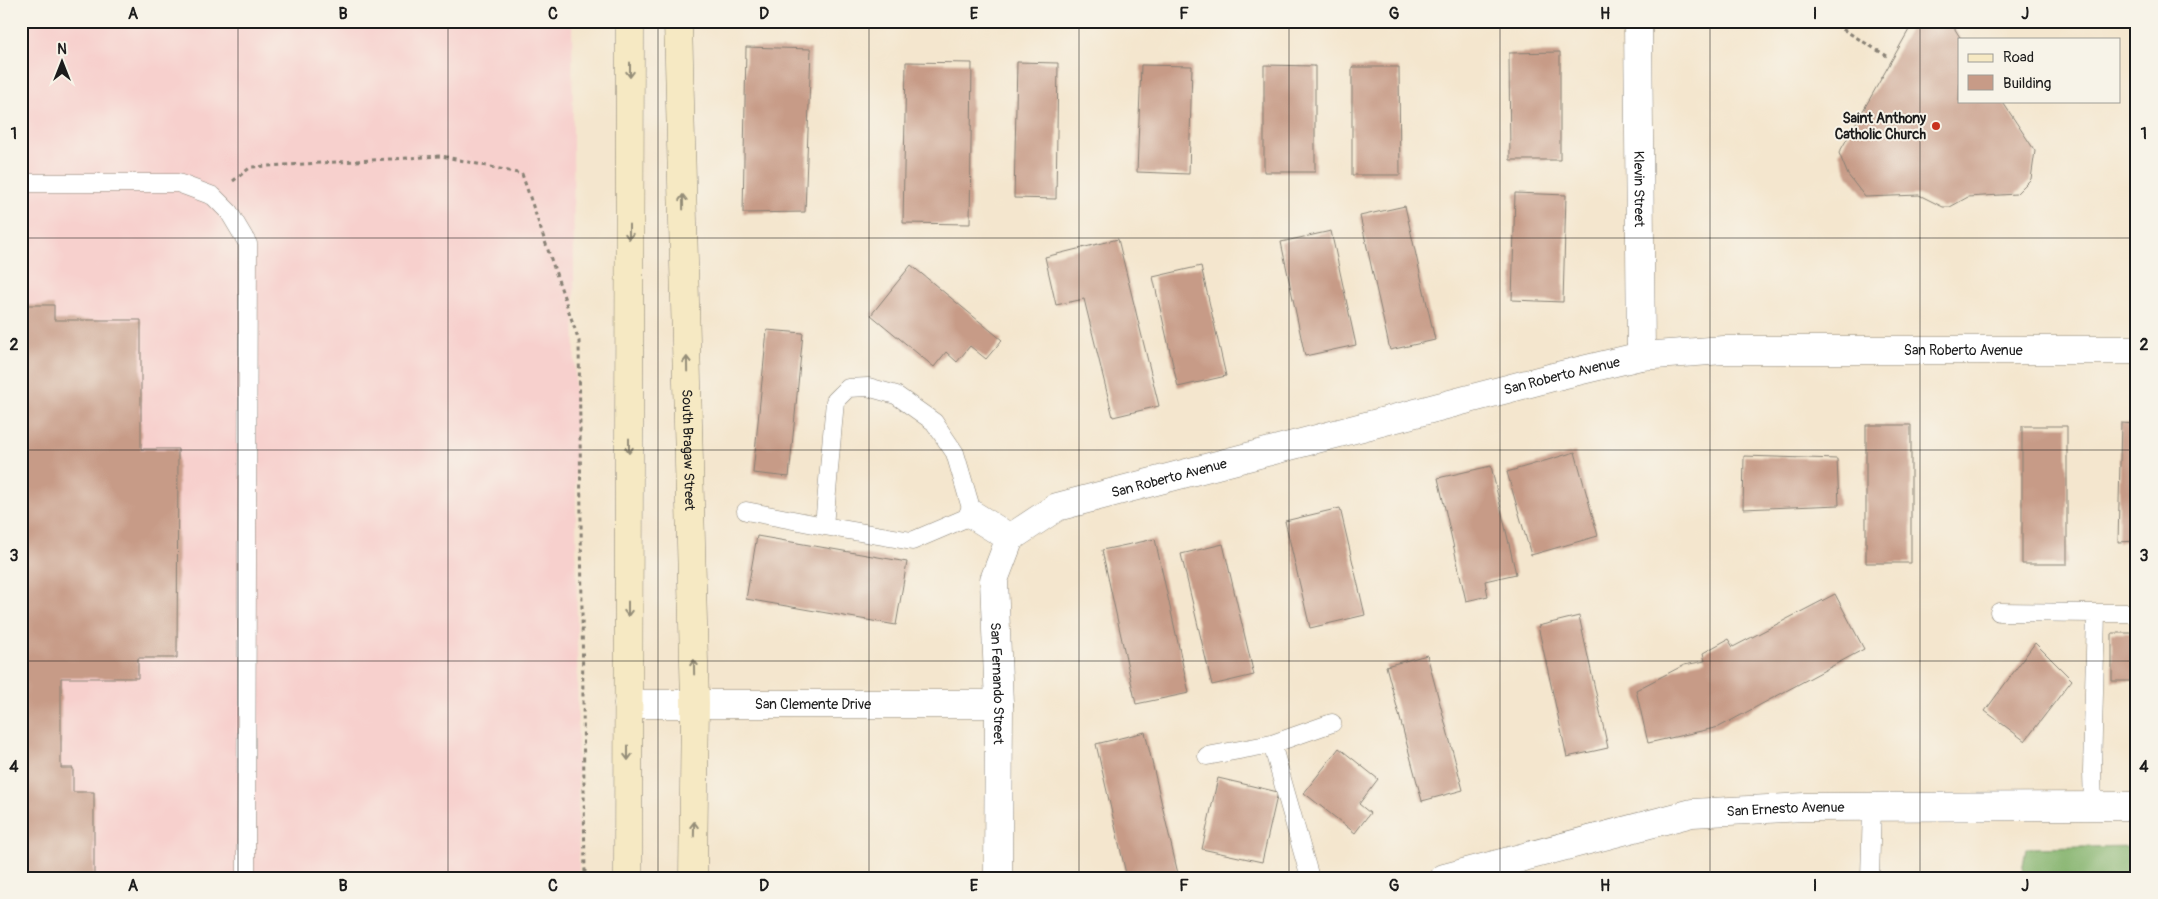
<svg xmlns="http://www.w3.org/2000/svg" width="2158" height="899" viewBox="0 0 2158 899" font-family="Pangolin,sans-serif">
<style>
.built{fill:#f7d0cd}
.forest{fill:#84b36d;stroke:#506844}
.building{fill:#c79b87}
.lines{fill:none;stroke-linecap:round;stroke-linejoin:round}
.lane-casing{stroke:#888175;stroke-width:19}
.street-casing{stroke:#888175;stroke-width:29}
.secondary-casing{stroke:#888175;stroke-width:29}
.path{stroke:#888175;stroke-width:3;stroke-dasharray:4 4;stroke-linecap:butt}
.lane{stroke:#fff;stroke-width:18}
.street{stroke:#fff;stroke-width:28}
.secondary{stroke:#f6e9c3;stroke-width:28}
.oneway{stroke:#948d78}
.grid{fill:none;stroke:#1c1c1c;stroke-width:1;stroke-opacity:0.55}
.poi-dot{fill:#c8321e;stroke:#f7f3e8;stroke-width:2}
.labels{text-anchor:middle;stroke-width:4;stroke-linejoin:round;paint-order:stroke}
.poi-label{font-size:14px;font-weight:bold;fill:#1c1c1c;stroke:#f7f3e8;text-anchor:end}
.street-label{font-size:14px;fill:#1c1c1c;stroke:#f7f3e8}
.neatline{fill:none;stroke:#1c1c1c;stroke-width:2}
.grid-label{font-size:16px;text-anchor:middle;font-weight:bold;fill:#1c1c1c}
</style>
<rect width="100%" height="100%" fill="#f7f3e8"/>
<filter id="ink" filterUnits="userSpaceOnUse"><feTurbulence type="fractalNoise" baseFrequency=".02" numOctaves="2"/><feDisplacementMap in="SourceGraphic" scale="10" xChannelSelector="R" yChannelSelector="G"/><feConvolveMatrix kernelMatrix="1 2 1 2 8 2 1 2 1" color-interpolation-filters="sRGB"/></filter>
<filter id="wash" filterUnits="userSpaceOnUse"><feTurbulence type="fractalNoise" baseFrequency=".0096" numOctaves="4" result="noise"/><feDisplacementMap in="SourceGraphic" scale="20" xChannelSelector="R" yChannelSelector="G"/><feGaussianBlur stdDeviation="1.12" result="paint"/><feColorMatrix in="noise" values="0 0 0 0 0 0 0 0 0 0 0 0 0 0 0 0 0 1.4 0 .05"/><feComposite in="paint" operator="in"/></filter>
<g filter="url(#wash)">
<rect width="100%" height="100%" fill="#f4e6ce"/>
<path class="built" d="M21,21h551l7,857h-558z"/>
<path class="forest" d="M2137,846v32h-116l5,-30z"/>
<g id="blocks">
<path class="building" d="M1914,21h34l5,5 8,13 -2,62h43l33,50 -4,28 -15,15 -48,3 -18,10h-7l-24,-12 -54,2 -17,-22 -9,-22z
M746,47l65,2 -6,163 -62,1z
M1560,52v108h-50l-1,-107z
M906,62l66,1 -2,161 -67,-1z
M1017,62l41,1 -2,136 -42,-1z
M1141,65l51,1 -3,108 -52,-2z
M1264,65l51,1v106h-51z
M1352,67h47l1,108h-48z
M1515,193l51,2 -3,107 -51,-2z
M1405,206l30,134 -45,10 -30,-134z
M1331,231l25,114 -51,11 -24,-114z
M1118,239l41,167 -46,11 -29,-118 -28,6 -11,-48z
M911,265l91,75 -16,19 -16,-13 -13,16 -11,-10 -12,15 -63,-52z
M1201,266l25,110 -48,11 -25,-110z
M21,305h33v15h87v129h37l-1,209h-39v20h-77v90h12v24h21v86h-73z
M767,330l36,3 -14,144 -36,-4z
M2121,423l16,1v117l-19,1z
M1866,425h45v138h-45z
M2022,426h45v138h-45z
M1575,452l23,84 -67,19 -24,-83z
M1744,456l93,3 2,46 -96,4z
M1491,466l25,108 -31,7 3,15 -22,5 -28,-123z
M1340,508l25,107 -55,13 -25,-107z
M757,536l150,26 -11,63 -150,-26z
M1155,539l34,154 -53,11 -34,-154z
M1223,544l31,131 -42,10 -31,-131z
M1835,594l29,55 -145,78 -71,16 -12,-53 48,-25 21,-4 -2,-8 25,-14 5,8z
M1579,616l29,132 -41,9 -29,-131z
M2112,633h25v48h-25z
M2035,643l37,37 -47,61 -40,-30z
M1427,655l36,135 -41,11 -36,-135z
M1145,732l34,146h-52l-31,-134z
M1339,748l39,31 -19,25 11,9 -15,20 -51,-40z
M1218,778l60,14 -16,70 -60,-13z"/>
</g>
</g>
<g filter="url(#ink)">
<use href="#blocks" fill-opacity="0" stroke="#888175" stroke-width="1"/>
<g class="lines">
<g class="lane-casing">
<path id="lane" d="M21,183h157l35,13 16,16 19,32 -2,634
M868,387l28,8 38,27 21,31 18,62 -61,26 -88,-15 11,-125 13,-13z
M746,511l78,15
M1999,612l97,1
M1207,756l65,-12
M2093,807l-1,-36 4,-158h41
M1310,878l-38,-134 60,-21
M1870,878l2,-71"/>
</g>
<g class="street-casing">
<g id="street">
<path id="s1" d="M1638,21l3,335"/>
<path id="s2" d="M973,515l37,23 -16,42 5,124 -1,174"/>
<path id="s3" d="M1010,538l47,-31 496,-130 88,-21 83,-6h413"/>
<path id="s4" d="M628,704h371"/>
<path id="s5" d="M1444,878l248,-65 112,-6 333,-1"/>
</g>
</g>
<g class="secondary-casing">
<g id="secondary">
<path id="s6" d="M678,21l17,682 -2,175"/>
<path d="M628,878l2,-857"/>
</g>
</g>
<path class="path" d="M1829,21l58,35
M233,181l18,-14 191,-11 80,18 57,167 6,537"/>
<use href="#lane" class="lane"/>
<use href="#street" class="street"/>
<use href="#secondary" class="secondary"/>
</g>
<defs><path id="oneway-shaft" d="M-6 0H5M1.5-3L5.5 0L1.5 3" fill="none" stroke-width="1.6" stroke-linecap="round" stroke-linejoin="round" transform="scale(1.25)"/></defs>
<g class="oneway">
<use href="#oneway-shaft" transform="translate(630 70) rotate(90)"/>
<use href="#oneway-shaft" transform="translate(683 202) rotate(-91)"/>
<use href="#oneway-shaft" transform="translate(629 232) rotate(90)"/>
<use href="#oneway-shaft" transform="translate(687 364) rotate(-91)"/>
<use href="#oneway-shaft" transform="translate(629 446) rotate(90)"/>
<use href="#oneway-shaft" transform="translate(628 609) rotate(90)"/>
<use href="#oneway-shaft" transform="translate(694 667) rotate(-91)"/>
<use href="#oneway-shaft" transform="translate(628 753) rotate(90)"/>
<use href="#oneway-shaft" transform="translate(694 829) rotate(-89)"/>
</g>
</g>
<path class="grid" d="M238,21v857M448,21v857M658,21v857M869,21v857M1079,21v857M1289,21v857M1500,21v857M1710,21v857M1920,21v857M21,238h2116M21,450h2116M21,661h2116"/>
<circle class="poi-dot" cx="1936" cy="126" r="5"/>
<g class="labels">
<g class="poi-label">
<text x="1926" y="123">Saint Anthony<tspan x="1926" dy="16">Catholic Church</tspan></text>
</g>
<g class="street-label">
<text dy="5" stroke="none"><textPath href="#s1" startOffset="168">Klevin Street</textPath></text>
<text dy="5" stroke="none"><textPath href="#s3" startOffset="982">San Roberto Avenue</textPath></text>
<text dy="5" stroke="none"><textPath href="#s3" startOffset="578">San Roberto Avenue</textPath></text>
<text dy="5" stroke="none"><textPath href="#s6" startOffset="429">South Bragaw Street</textPath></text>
<text dy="5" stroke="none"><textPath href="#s3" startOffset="172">San Roberto Avenue</textPath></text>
<text dy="5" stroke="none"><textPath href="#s2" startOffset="192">San Fernando Street</textPath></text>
<text dy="5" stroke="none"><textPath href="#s4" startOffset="185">San Clemente Drive</textPath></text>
<text dy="5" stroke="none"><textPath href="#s5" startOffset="350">San Ernesto Avenue</textPath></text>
</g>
</g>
<rect width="2158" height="899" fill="none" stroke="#f7f3e8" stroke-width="55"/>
<rect x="1958" y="38" width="162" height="65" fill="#f7f3e8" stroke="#9f9d96"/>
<rect x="1968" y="54" width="25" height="8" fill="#f6e9c3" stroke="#9f9d96"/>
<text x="2003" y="62" font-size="15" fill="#1c1c1c">Road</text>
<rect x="1968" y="75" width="25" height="15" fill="#c79b87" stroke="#9f9d96"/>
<text x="2003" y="88" font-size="15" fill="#1c1c1c">Building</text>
<g transform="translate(62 62)" stroke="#f7f3e8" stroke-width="4" paint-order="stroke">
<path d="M0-4L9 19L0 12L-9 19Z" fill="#1c1c1c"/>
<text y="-8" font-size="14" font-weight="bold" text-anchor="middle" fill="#1c1c1c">N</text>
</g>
<rect x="28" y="28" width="2102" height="844" class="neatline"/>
<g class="grid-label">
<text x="133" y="19">A</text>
<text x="343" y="19">B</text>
<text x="553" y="19">C</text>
<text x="764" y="19">D</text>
<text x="974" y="19">E</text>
<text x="1184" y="19">F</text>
<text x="1394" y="19">G</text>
<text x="1605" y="19">H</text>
<text x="1815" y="19">I</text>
<text x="2025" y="19">J</text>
<text x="14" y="139">1</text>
<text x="2144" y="139">1</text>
<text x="14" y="350">2</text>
<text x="2144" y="350">2</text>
<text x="14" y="561">3</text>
<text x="2144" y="561">3</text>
<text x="14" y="772">4</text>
<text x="2144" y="772">4</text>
<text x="133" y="891">A</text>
<text x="343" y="891">B</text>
<text x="553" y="891">C</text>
<text x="764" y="891">D</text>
<text x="974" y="891">E</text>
<text x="1184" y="891">F</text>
<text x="1394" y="891">G</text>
<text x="1605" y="891">H</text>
<text x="1815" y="891">I</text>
<text x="2025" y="891">J</text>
</g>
</svg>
